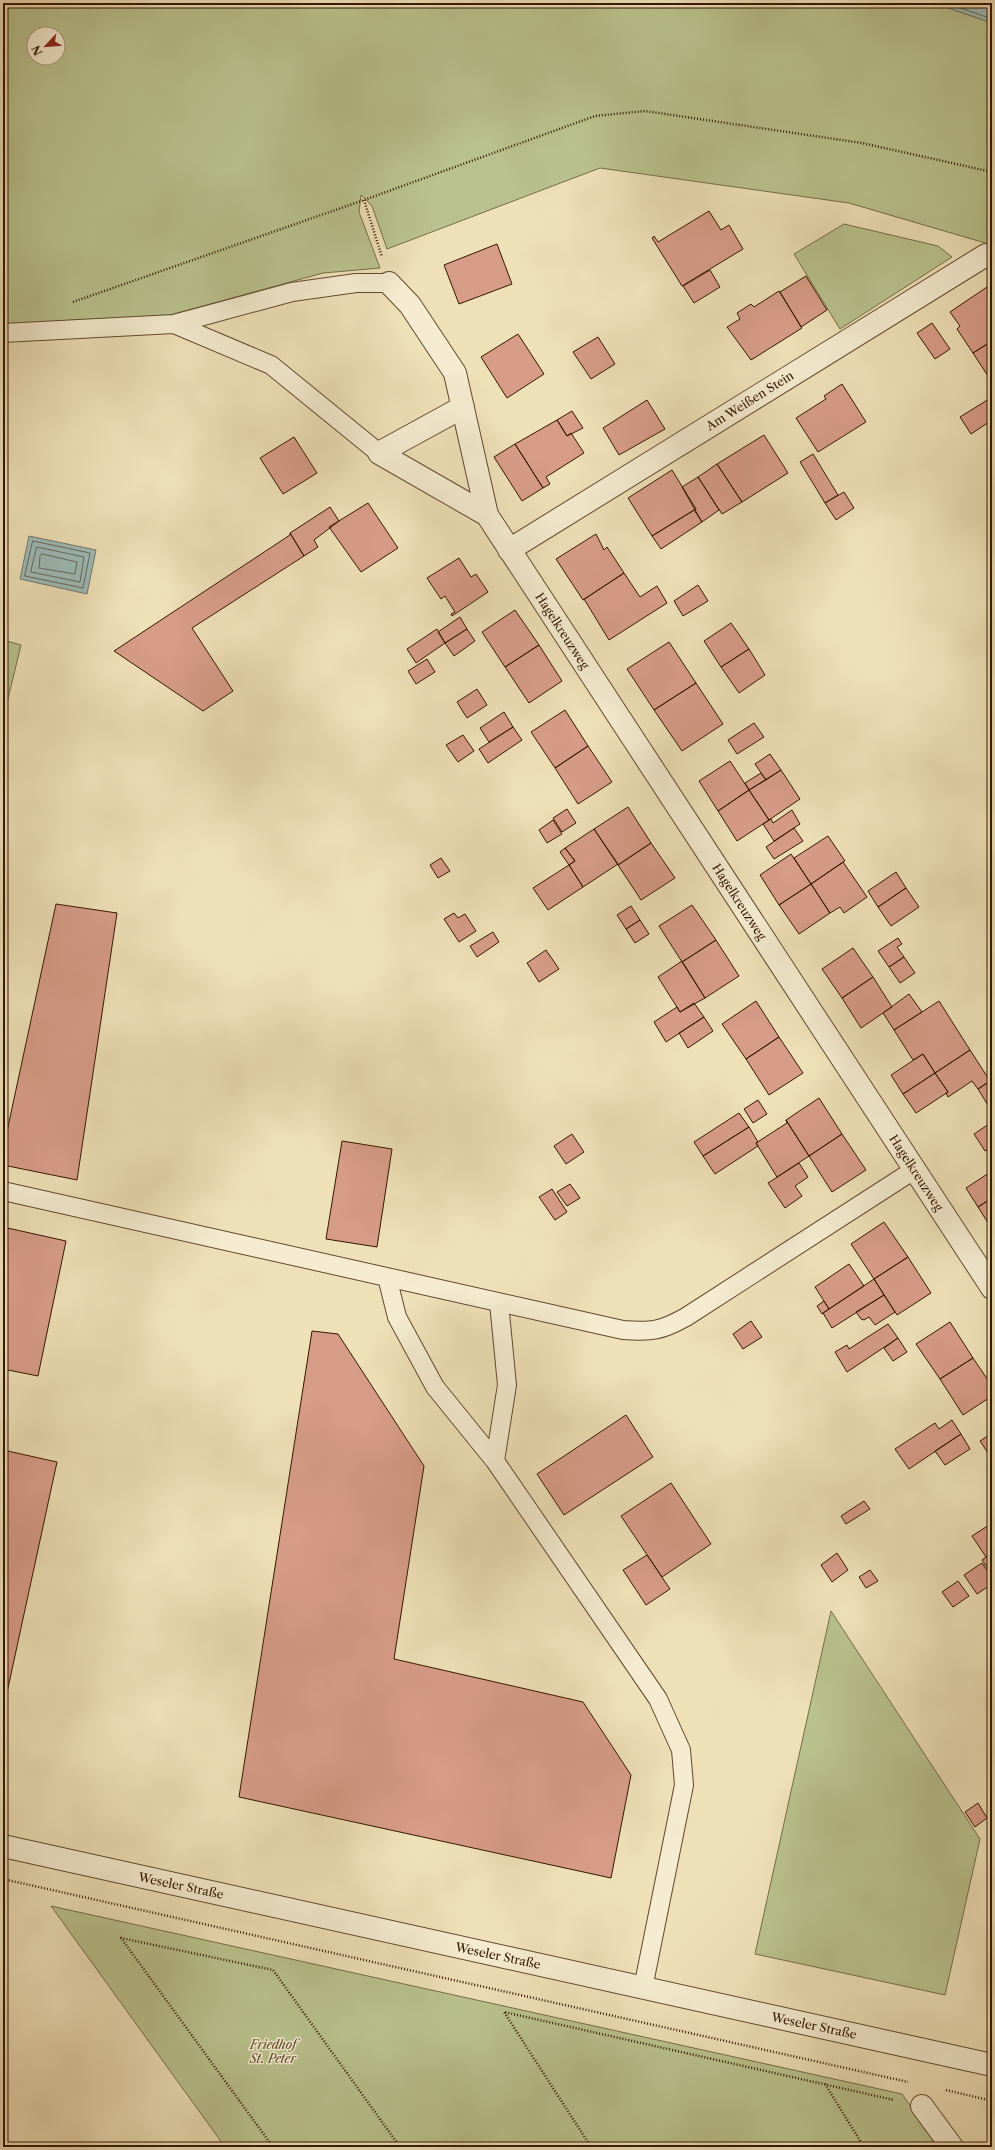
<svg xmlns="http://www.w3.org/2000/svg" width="995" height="2150" viewBox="0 0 995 2150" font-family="'Libre Caslon Text',serif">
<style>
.green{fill:#b9c28e;stroke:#766c48;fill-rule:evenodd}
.water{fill:#9dbbb8;stroke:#73796f}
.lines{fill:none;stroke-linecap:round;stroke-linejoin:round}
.shore{stroke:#68685c;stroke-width:1}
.building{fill:#d79c88;stroke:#341601}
.service-casing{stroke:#62482e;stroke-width:20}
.minor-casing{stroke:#62482e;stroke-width:24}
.tertiary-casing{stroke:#62482e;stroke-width:24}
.path{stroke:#341601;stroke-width:2.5;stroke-dasharray:1 2;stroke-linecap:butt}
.service{stroke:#f4ebd0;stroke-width:18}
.minor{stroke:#f4ebd0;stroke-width:22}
.tertiary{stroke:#f4ebd0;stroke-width:22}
.labels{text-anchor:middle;stroke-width:3;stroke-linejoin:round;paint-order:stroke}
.street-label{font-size:12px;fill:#341601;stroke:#f4ebd0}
.park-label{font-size:12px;font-style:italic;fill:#5c4a2b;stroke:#f4ebd0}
</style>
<rect width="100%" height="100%" fill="#eee0b7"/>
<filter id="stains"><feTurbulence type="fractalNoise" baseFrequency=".005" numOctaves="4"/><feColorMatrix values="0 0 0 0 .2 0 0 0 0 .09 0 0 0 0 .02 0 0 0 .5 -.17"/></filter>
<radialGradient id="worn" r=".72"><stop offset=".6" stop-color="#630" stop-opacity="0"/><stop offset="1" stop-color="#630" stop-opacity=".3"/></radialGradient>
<path class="green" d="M3,3h931l58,20v222l-143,-42 -249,-35 -213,81 -15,-43 -11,-11 -2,17 21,56 -57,5 -160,44 -160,15zM34,34h24v24h-24z
M844,224l94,22 14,11 -112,72 -46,-75z
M3,640l18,5 -18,74z
M831,1611l149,228 -35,156 -190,-41z
M51,1906l851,188 37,53h-714z"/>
<path class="water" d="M934,3h58v20z
M29,536l67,14 -9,44 -67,-15z"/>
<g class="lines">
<path class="shore" d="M946,3l46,16
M33,541l57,12 -7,35 -58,-12z
M37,547l47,10 -4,25 -49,-10z
M42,554l35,8 -2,12 -36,-6 1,-12z"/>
</g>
<path class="building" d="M709,211l12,19 8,-5 14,24 -61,37 -30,-48 2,-2 4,6z
M497,244l15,40 -53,20 -15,-39z
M710,270l10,17 -26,16 -11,-17z
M806,276l21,34 -26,17 -21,-35z
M987,287l5,8v46l-19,12 -16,-24 3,-3 -10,-14z
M779,291l23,37 -51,32 -24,-33 13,-8 -3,-6 14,-9 3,3z
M932,323l18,26 -15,10 -18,-26z
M518,334l26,40 -37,24 -26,-41z
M598,337l17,27 -24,15 -18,-27z
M992,341v36l-2,2 -17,-26z
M842,384l24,38 -48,30 -22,-34 30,-19 -2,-3z
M989,399l3,5v16l-21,14 -11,-17z
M647,400l18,29 -46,26 -16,-27z
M572,411l11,17 -16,8 -10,-16z
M557,420l10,16 4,-3 13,20 -38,24 4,7 -7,4 -28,-44z
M764,435l24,38 -46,29 -25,-38z
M294,437l23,36 -34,21 -23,-36z
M515,444l28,44 -21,13 -28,-44z
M813,454l25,41 -13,8 -25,-41z
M717,464l25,38 -20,12 -24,-37z
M672,470l24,39 -44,27 -24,-38z
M698,477l21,33 -17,12 -20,-35z
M844,492l10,16 -18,12 -11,-17z
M368,503l30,45 -37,24 -32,-45z
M330,507l9,14 -25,19 4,7 -14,9 -14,-23z
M694,510l8,12 -41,27 -9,-13z
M290,533l14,23 -112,72 41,63 -30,20 -89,-60 176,-116z
M596,534l8,16 3,-3 17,26 -41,27 -27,-41z
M459,558l12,19 5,-3 12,18 -36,24 -1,-2 4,-2 -10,-16 -4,3 -14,-21z
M624,573l16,24 17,-11 10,17 -58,37 -25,-41 -1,1z
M698,585l10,16 -25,15 -9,-15z
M515,610l24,35 -34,22 -23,-35z
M460,617l7,12 -22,14 -7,-11z
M731,623l18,26 -28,18 -17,-26z
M437,629l8,14 -29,20 -9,-14z
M467,629l8,12 -21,15 -9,-13z
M669,642l27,41 -42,27 -27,-41z
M539,645l23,36 -33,22 -24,-36z
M749,649l16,26 -26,18 -18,-26z
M427,659l8,13 -19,12 -8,-13z
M696,683l27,41 -41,27 -28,-41z
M477,689l10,16 -20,13 -10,-16z
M565,710l23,36 -33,22 -24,-36z
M504,712l9,15 -24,15 -9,-14z
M754,723l10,14 -27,17 -9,-14z
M513,727l9,13 -34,23 -9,-14z
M463,735l11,16 -16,11 -12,-17z
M588,746l24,36 -34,22 -23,-36z
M770,754l11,16 -15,10 -11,-16z
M730,761l19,29 -31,21 -19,-30z
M781,770l19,29 -31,21 -20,-30z
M761,773l5,7 -17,10 -4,-7z
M749,790l20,30 -32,21 -19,-30z
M628,807l23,36 -33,22 -24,-36z
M567,809l9,14 -14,9 -9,-14z
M792,810l8,14 -26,17 -11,-17 8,-5 2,4z
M553,820l9,14 -15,9 -8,-13z
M794,828l9,13 -29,18 -8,-12z
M594,829l24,35 -35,23 -14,-22 6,-4 -10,-13z
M828,836l17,25 -34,23 -17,-26z
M651,843l24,35 -34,22 -23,-35z
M565,848l10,13 -6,4 -9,-13z
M791,854l20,30 -32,21 -19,-30z
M441,858l9,13 -12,7 -8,-13z
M843,862l24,35 -23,16 -4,-6 -10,6 -19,-29z
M569,865l14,22 -35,23 -15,-22z
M896,872l10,16 -28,19 -10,-16z
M811,884l19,29 -31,21 -20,-29z
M906,888l13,19 -28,19 -13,-19z
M56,904l61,9 -40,267 -74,-15v-15z
M692,905l24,35 -34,22 -23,-36z
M631,906l9,14 -14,9 -9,-14z
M454,913l4,5 7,-4 11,17 -17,11 -15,-23z
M640,920l9,14 -14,9 -9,-14z
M493,932l6,10 -22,15 -7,-11z
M898,938l4,6 -5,3 7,10 -15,10 -11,-16z
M716,940l23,36 -34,22 -23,-36z
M853,948l20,29 -31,21 -20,-29z
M546,950l13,19 -20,13 -12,-19z
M904,957l11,16 -15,10 -11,-16z
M682,961l23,37 -25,14 -22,-35z
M873,977l19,30 -31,21 -19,-30z
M909,994l13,18 -28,18 -11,-17z
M756,1001l23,36 -33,22 -24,-35z
M939,1001l31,49 -35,23 -12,-19 -10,6 -19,-30z
M694,1003l10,14 -38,25 -12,-20 23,-15 3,5z
M704,1017l9,14 -25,17 -9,-15z
M779,1037l24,36 -34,22 -23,-36z
M970,1050l20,31 -12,8 -6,-8 -24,16 -2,-4 2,-1 -13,-19z
M923,1054l12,19 -32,21 -12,-19z
M935,1073l13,19 -32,21 -13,-19z
M992,1080v25l-3,2 -11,-18z
M819,1098l23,36 -33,22 -23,-36z
M758,1100l9,14 -14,9 -9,-14z
M739,1113l10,14 -46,29 -9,-14z
M786,1120l23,36 -32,21 -21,-34 31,-20z
M992,1122v28l-2,-2 -5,3 -11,-17z
M749,1127l9,15 -2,1 2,3 -43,28 -12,-18z
M572,1134l12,18 -18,12 -12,-18z
M842,1134l24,36 -34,22 -23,-36z
M342,1141l50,8 -15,98 -51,-8z
M799,1163l9,14 -13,9 7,10 -17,12 -17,-25z
M992,1171v27l-14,9 -12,-19z
M570,1184l10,14 -13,8 -10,-14z
M552,1189l15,23 -12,8 -16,-23z
M992,1198v26l-2,2 -12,-19z
M884,1222l24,35 -34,22 -23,-35z
M3,1227l63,14 -28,135 -35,-7z
M908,1257l23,36 -34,22 -23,-36z
M849,1264l15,22 -35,23 -14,-22z
M874,1279l10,16 -52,33 -9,-15z
M884,1295l11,17 -20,13 -6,-8 -5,3 -3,-1 -5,-7z
M824,1301l5,8 -7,5 -5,-8z
M751,1321l11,16 -19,12 -10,-15z
M950,1322l23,36 -33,21 -24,-35z
M888,1324l10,14 -51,34 -12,-20 12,-7 2,4z
M312,1331l26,3 86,132 -30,193 189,43 48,73 -20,103 -372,-81z
M898,1338l9,14 -14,9 -9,-13z
M973,1358l19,28v10l-29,19 -23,-36z
M626,1415l27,42 -89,58 -27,-41z
M952,1420l9,14 -52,35 -14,-20 40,-26 4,6z
M992,1433v26l-12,-18z
M961,1434l9,15 -25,16 -10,-14z
M3,1450l54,12 -54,249z
M671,1483l40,61 -49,33 -41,-61z
M864,1501l6,8 -24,15 -5,-8z
M992,1523v30l-6,4 -14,-21z
M837,1553l11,17 -16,12 -11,-17z
M992,1553v22l-10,-15z
M647,1555l23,34 -24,16 -23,-35z
M982,1563l10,15v6l-15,10 -13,-19z
M870,1570l8,11 -12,7 -7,-11z
M958,1581l11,15 -16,11 -11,-15z
M978,1803l9,15 -12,9 -10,-15z"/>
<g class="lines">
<g class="service-casing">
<path id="service" d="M174,324l97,41 108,88
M3,333l171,-9 118,-32 64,-9h33
M3,1191l620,139c29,2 38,1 63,-13l228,-147
M387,1277l10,40 38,70 60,74 163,238 23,51 3,35 -41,203
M495,1461l12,-76 -8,-82"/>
</g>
<g class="minor-casing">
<path id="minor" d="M389,283l21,22 45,68 32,142 505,773
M463,407l-84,46 108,62
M509,550l477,-295 6,2
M922,2106l30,41"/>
</g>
<g class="tertiary-casing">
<path id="tertiary" d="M3,1846l989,219"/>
</g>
<path class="path" d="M364,200l18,57
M73,302l291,-102 231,-84 50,-5 217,32 130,29
M3,1879l905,203
M825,2084l39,63
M946,2090l46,11
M273,2147l-152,-209 152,32 127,177
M591,2147l-87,-135 390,88"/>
<use href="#service" class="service"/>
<use href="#minor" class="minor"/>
<use href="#tertiary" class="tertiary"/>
</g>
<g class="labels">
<g class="street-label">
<text transform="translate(750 401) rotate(-32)" y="4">Am Weißen Stein</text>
<text transform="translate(562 631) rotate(57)" y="4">Hagelkreuzweg</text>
<text transform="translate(739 902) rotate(57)" y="4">Hagelkreuzweg</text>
<text transform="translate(916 1173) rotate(57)" y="4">Hagelkreuzweg</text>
<text transform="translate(181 1886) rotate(12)" y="4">Weseler Straße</text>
<text transform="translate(498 1956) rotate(12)" y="4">Weseler Straße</text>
<text transform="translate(814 2026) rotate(12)" y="4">Weseler Straße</text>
</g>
<g class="park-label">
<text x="273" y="2049">Friedhof<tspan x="273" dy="14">St. Peter</tspan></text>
</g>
</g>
<rect width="995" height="2150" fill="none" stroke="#eee0b7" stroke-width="16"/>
<rect x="4" y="4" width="987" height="2142" fill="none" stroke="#341601" stroke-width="2"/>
<rect x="8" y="8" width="979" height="2134" fill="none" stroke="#341601"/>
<g transform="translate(46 46) rotate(244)"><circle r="19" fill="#f4ebd0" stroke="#a7967d"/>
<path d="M0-3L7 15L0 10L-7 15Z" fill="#8f2418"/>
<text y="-6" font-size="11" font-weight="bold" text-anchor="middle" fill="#341601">N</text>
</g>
<rect width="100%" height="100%" filter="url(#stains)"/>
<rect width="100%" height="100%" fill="url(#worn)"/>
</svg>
